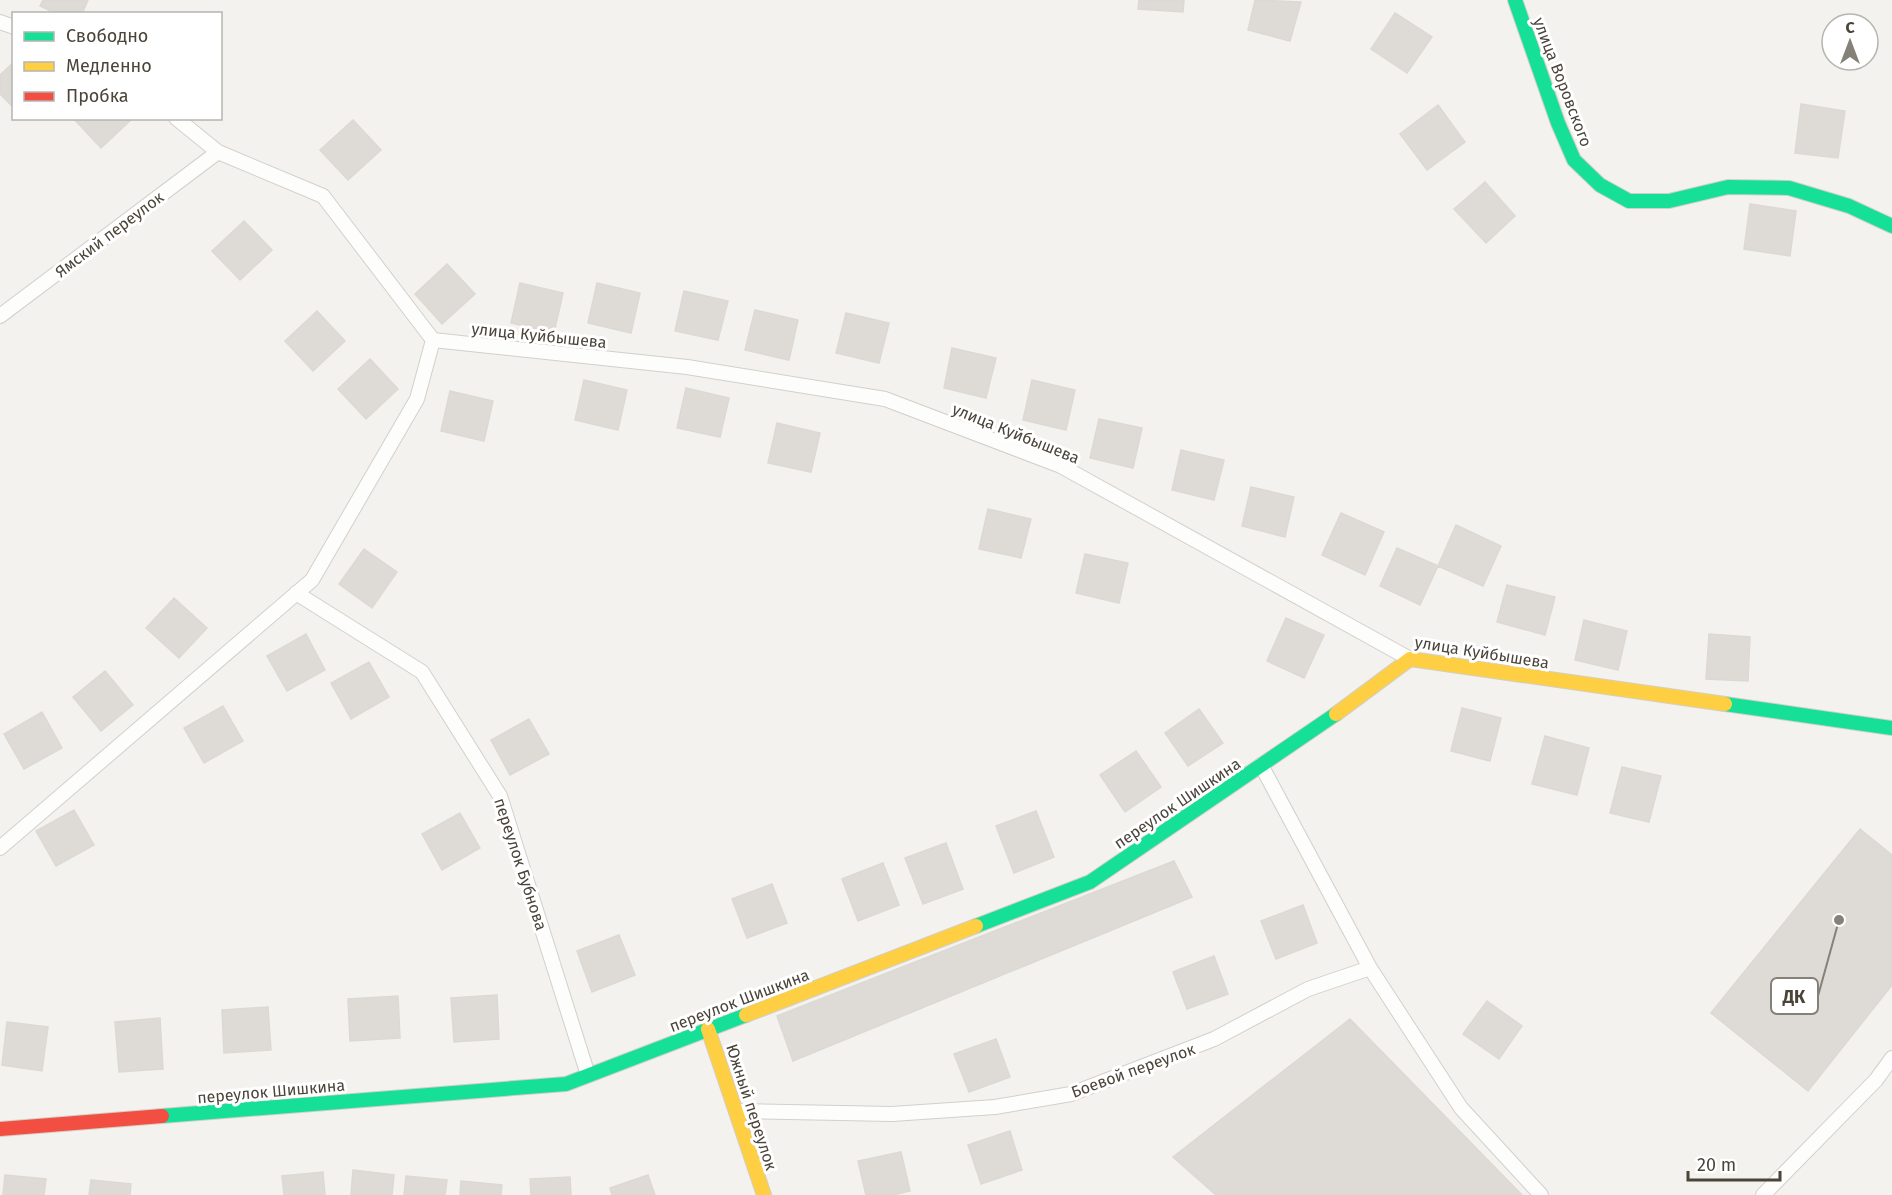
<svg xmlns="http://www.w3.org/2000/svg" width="1892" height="1195" viewBox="0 0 1892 1195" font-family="'Fira Sans',sans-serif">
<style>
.building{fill:#dedbd6;stroke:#dcd9d4;stroke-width:1.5}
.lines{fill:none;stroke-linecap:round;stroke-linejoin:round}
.lane-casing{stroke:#d2d0cb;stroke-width:16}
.fast-casing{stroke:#d3cfc5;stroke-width:16}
.slow-casing{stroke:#d3cfc5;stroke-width:16}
.jam-casing{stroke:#d3cfc5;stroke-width:16}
.lane{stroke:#fdfdfc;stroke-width:14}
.fast{stroke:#16e098;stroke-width:14}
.slow{stroke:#ffcf43;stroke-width:14}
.jam{stroke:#f24e42;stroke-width:14}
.labels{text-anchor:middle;stroke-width:6;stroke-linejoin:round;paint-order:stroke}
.street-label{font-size:16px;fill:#4b4439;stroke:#fff}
.leader{fill:none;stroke:#868178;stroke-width:2}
.callout-dot{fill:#868178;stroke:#fff;stroke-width:2}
.callout{fill:#fff;stroke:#868178;stroke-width:2}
.callout-label{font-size:18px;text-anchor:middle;font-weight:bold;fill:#4b4439}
</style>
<rect width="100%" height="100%" fill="#f4f2ee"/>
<path class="building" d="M43,0h45l-6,14h-25l-17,-8z
M1139,0h45l-1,12 -45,-3z
M1255,0l46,2 -11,39 -42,-11z
M1395,13l37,24 -25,36 -36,-24z
M14,62v46l-14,-14v-19z
M1801,104l44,7 -7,47 -43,-5z
M1438,105l27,37 -38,28 -27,-36z
M73,118h60l-32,30z
M353,120l28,30 -33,30 -28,-30z
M1485,182l30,34 -29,27 -32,-34z
M1750,204l46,7 -6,45 -46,-7z
M244,221l28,29 -32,30 -28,-29z
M447,264l28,30 -33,30 -27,-30z
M520,283l43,10 -9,40 -43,-10z
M597,283l43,10 -9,40 -43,-10z
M684,291l44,10 -10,39 -43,-9z
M755,310l43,10 -9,40 -44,-10z
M317,311l28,30 -32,30 -28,-30z
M846,313l43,10 -10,40 -43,-10z
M952,348l44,10 -10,40 -42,-10z
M370,359l28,30 -32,30 -28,-30z
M584,380l43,10 -9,40 -43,-10z
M1032,380l43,10 -9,40 -43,-10z
M686,388l43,10 -9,39 -43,-9z
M450,391l43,10 -9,40 -43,-10z
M1099,419l43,9 -9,40 -43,-10z
M777,423l43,10 -9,39 -43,-9z
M1181,450l43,10 -10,40 -42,-10z
M1251,487l43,10 -9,40 -43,-11z
M988,509l43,10 -10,39 -42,-9z
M1341,513l43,19 -19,43 -43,-20z
M1456,525l45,21 -18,40 -45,-20z
M1397,548l41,18 -18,39 -40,-19z
M364,549l33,23 -25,36 -33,-24z
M1085,554l43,9 -9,40 -43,-10z
M1507,585l48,12 -10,38 -48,-13z
M174,598l33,30 -28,30 -33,-30z
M1286,618l38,17 -20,43 -37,-17z
M1584,620l43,11 -9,39 -43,-10z
M306,634l19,36 -38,21 -20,-35z
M1709,634l41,3 -2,44 -42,-2z
M369,662l20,35 -38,22 -20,-36z
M105,671l28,34 -32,26 -28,-34z
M223,706l20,35 -39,22 -20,-35z
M1462,708l39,10 -11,43 -39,-10z
M1199,709l24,34 -35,23 -23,-33z
M42,712l20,36 -38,21 -20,-35z
M529,719l20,35 -39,21 -19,-35z
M1545,736l44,12 -12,47 -45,-11z
M1136,751l25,36 -36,25 -25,-37z
M1622,767l39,9 -12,46 -39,-9z
M74,810l20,35 -38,21 -20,-35z
M1036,811l18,46 -40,16 -18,-47z
M460,813l20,35 -38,22 -20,-36z
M1860,829l32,26v130l-84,106 -97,-78z
M946,843l17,46 -40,15 -18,-46z
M1174,861l18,36 -399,164 -16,-45z
M883,863l16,42 -41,16 -16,-42z
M772,884l15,39 -40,15 -15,-39z
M1303,905l14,38 -41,16 -15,-38z
M619,935l16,40 -43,17 -15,-41z
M1214,956l14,38 -41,15 -14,-37z
M497,995l2,44 -45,3 -3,-44z
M398,996l2,42 -50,3 -2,-42z
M1487,1001l35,25 -23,33 -36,-25z
M268,1007l3,43 -47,3 -2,-43z
M160,1018l3,51 -44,3 -4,-50z
M1350,1019l172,176h-306l-43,-38z
M7,1022l41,5 -6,44 -40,-6z
M996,1039l14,38 -41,15 -15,-38z
M1010,1131l12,39 -41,14 -13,-39z
M901,1152l9,39 -17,4h-27l-8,-34z
M353,1170l41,5 -2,20h-41z
M323,1172l2,23h-41l-2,-19z
M5,1175l41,4 -2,16h-41z
M648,1175l7,20h-43l-2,-7z
M406,1176l41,4 -2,15h-41z
M570,1177l1,18h-40l-1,-16z
M91,1180l40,4 -1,11h-41z
M461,1181l41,4 -1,10h-41z"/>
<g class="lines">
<g class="lane-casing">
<path id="lane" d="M0,22l14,5
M176,118l42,34 105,44 110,144 254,27 198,32 176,67 349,193
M0,316l218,-164
M296,593l126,79 78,124 88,279
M1261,765l109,203 91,140 80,87
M0,848l312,-268 105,-181 16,-59
M736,1111l156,3 103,-7 76,-13 143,-55 94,-50 62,-21
M1763,1195l113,-115 16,-22"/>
</g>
<g class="fast-casing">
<path id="fast" d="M1515,0l43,123 16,37 26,25 29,16h40l59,-14 61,1 60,18 43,20
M1725,704l167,24
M976,926l114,-44 246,-168
M162,1116l404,-32 180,-69"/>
</g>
<g class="slow-casing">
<path id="slow" d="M1336,714l74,-55 315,45
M746,1015l230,-89
M708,1029l56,166"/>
</g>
<g class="jam-casing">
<path id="jam" d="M0,1129l162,-13"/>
</g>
<use href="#lane" class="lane"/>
<use href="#fast" class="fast"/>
<use href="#slow" class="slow"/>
<use href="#jam" class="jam"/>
</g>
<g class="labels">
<g class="street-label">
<text transform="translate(1563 82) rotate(69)" y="6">улица Воровского</text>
<text transform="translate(109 234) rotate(-37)" y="6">Ямский переулок</text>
<text transform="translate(539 335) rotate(6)" y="6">улица Куйбышева</text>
<text transform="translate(1016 433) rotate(22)" y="6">улица Куйбышева</text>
<text transform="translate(1482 652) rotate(9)" y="6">улица Куйбышева</text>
<text transform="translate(1177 803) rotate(-34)" y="6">переулок Шишкина</text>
<text transform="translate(521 864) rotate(72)" y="6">переулок Бубнова</text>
<text transform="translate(739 1000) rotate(-21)" y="6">переулок Шишкина</text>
<text transform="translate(1133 1070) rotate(-20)" y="6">Боевой переулок</text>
<text transform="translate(271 1091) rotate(-5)" y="6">переулок Шишкина</text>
<text transform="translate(752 1107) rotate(72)" y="6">Южный переулок</text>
</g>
</g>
<path class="leader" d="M1839 920L1818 996"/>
<circle class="callout-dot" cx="1839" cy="920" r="6"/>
<rect class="callout" x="1771" y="978" width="47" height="36" rx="6"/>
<g class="callout-label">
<text x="1794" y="1003">ДК</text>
</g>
<rect x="12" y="12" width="210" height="108" fill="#ffffff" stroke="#b7b4b0" stroke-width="1.5"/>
<rect x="24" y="32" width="30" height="9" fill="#16e098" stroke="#b7b4b0" stroke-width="1.5"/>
<text x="66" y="42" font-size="18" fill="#4b4439">Свободно</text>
<rect x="24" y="62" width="30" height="9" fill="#ffcf43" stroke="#b7b4b0" stroke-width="1.5"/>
<text x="66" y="72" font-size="18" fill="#4b4439">Медленно</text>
<rect x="24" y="92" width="30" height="9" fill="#f24e42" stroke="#b7b4b0" stroke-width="1.5"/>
<text x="66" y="102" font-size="18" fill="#4b4439">Пробка</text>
<g transform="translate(1850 42)"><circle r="28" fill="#ffffff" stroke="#b7b4b0" stroke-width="1.5"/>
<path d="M0-4.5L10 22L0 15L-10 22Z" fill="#868178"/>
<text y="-9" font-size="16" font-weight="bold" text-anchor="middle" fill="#4b4439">С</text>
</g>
<path d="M1688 1171v9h92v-9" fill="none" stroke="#4b4439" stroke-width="3"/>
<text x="1697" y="1171" font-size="18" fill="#4b4439" stroke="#ffffff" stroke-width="4.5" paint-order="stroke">20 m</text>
</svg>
